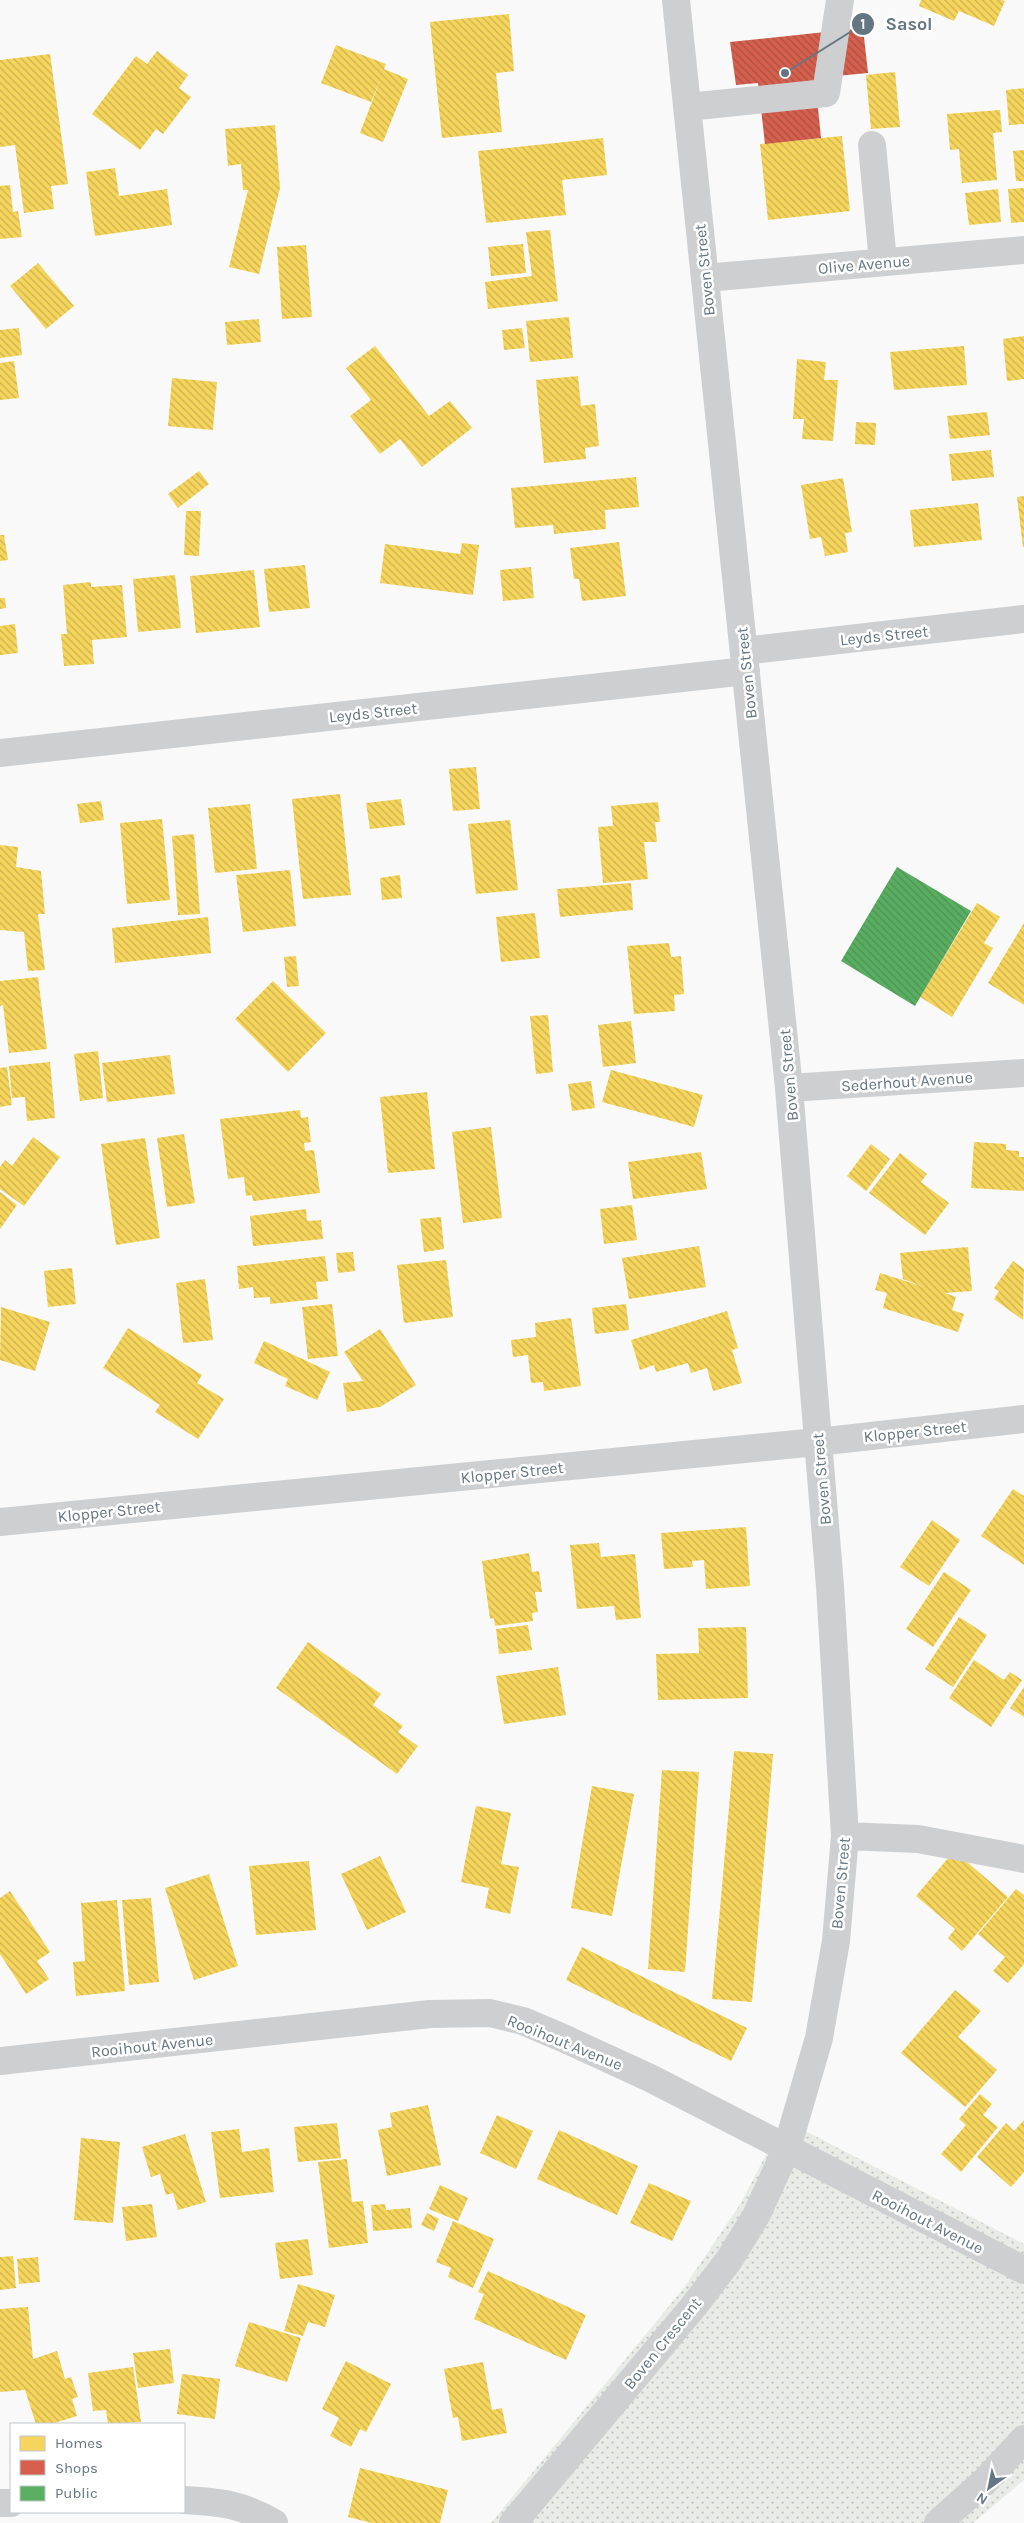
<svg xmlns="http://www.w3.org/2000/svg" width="1024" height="2523" viewBox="0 0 1024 2523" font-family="Karla,sans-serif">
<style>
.grass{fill:url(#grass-dots)}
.homes{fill:url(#homes-back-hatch)}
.shops{fill:url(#shops-back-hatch)}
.public{fill:url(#public-back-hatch)}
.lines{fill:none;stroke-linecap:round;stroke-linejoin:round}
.minor{stroke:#cecfd0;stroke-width:28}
.labels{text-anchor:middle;stroke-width:5;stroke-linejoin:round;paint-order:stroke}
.street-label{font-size:16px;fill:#657683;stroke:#fff}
.leader{fill:none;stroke:#657683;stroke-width:2}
.callout-dot{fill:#657683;stroke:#fff;stroke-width:2}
.mark-label{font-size:15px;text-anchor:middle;font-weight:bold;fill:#fff}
.callout-label{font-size:18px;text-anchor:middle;font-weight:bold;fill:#657683;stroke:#fff;stroke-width:5;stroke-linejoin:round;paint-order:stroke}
</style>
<defs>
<pattern id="grass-dots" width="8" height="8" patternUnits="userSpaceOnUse" patternTransform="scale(1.25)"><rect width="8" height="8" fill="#e8ebe6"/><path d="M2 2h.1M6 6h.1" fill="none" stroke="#c0c3c0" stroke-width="1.8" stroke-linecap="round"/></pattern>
<pattern id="homes-back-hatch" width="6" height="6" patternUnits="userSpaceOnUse" patternTransform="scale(1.25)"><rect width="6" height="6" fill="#f6d55c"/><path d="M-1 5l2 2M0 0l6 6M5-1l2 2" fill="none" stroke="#cbb151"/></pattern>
<pattern id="shops-back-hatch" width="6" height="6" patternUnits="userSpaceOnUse" patternTransform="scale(1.25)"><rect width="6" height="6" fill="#d6604d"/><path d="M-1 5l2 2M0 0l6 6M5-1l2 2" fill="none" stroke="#a85144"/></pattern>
<pattern id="public-back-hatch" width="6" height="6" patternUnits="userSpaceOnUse" patternTransform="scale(1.25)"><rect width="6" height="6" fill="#5aae61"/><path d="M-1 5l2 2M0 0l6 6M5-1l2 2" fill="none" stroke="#4e9255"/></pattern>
</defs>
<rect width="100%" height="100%" fill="#f9f9f9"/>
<path class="grass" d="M784,2120l240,124v236l-51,43h-482l192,-234 58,-86z"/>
<path class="homes" d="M921,0h81l3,1 -11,25 -35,-15 -5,10 -35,-15z
M509,14l5,57 -18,2 6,59 -60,6 -12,-116z
M336,45l50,19 -2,5 24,10 -25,63 -23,-9 21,-55 -10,24 -50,-19z
M157,51l31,24 -9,13 12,9 -28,37 -7,-5 -16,21 -48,-36 44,-58 11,8z
M50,54l18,130 -17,2 3,23 -30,4 -9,-68 -15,2v-87z
M895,72l5,55 -29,2 -5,-54z
M1024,88v36l-15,1 -3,-35z
M1000,110l2,22 -9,1 4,47 -35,3 -3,-34 -9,1 -3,-36z
M275,125l5,63 -21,86 -30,-7 19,-77h-5l-2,-26 -13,2 -3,-37z
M842,136l8,75 -82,9 -8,-76z
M603,138l4,37 -45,5 4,35 -80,8 -8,-72z
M1024,150v31h-8l-3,-30z
M115,168l4,28 48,-7 5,36 -77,11 -9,-64z
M10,185l3,27 5,-1 4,26 -22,2v-53z
M1024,188v34l-13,1 -3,-34z
M998,189l3,33 -32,3 -4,-32z
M550,230l8,71 -70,8 -3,-27 47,-6 -6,-44z
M523,244l3,29 -35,3 -3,-29z
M306,245l6,72 -30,2 -5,-72z
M38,263l36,43 -28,23 -36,-43z
M569,317l4,41 -43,4 -4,-41z
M259,319l2,23 -34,3 -2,-23z
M19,328l3,27 -22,3v-28z
M522,328l3,20 -21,2 -2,-20z
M1024,336v43l-17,2 -4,-42z
M375,346l54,70 21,-15 22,27 -50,39 -22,-28 -20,15 -30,-38 21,-16 -25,-32z
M964,346l3,39 -73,5 -4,-38z
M797,359l29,3 -2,18h14l-5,61 -31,-2 2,-20h-11z
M14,361l5,37 -19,2v-37z
M578,376l3,30 14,-2 4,42 -14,2 1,11 -42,4 -8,-83z
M172,378l45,4 -4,48 -45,-4z
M987,412l3,23 -40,4 -3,-23z
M856,422l20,1 -1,22 -20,-1z
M991,450l3,27 -42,4 -3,-27z
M199,471l10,13 -31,24 -10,-14z
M636,477l3,30 -34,3 1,19 -52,5 -1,-9 -38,3 -4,-40z
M843,478l9,54 -7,1 3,19 -23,4 -4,-19 -11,2 -9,-54z
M1024,496v51h-1l-6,-50z
M978,503l4,37 -68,7 -4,-37z
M186,511h15l-2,45 -15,-1z
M0,535h4l4,25 -8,1z
M619,542l7,54 -44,5 -3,-22h-5l-4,-31z
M462,543l17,2 -6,50 -93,-12 5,-39 75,10z
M305,565l5,43 -41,4 -5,-43z
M531,567l3,31 -31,3 -3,-31z
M254,570l6,57 -64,6 -6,-57z
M175,575l6,53 -43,4 -5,-53z
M91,582v5l31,-2 5,52 -35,3 2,24 -30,2 -3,-32h6l-4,-49z
M0,598h5l1,10 -6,1z
M15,624l3,29 -18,2v-29z
M476,767l4,42 -27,2 -4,-42z
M340,794l11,101 -48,4 -11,-100z
M401,799l4,26 -35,4 -4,-26z
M101,801l3,19 -24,3 -3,-19z
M658,802l2,20h-5l2,20h-13l4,37 -45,4 -5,-56 15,-1 -2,-20z
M250,804l7,65 -42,4 -7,-65z
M162,819l8,81 -43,4 -7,-81z
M510,820l8,70 -42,4 -8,-70z
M194,834l6,80 -22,1 -6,-79z
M0,845l18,2 -2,20 25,4 4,43h-7l7,56 -17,1 -4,-39 -24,-2z
M290,870l6,56 -53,6 -7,-57z
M400,875l2,23 -20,2 -2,-22z
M631,883l2,27 -73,7 -3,-28z
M977,903l23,14 -16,26 9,5 -41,69 -32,-20z
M535,913l5,45 -39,4 -5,-45z
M208,917l3,36 -96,10 -3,-35z
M1024,923v82l-36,-22z
M669,943l2,14 10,-1 3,38 -10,1 1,16 -41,3 -7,-68z
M296,956l3,30 -12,1 -3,-30z
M38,977l9,72 -38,4 -6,-48 -3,1v-25z
M273,981l53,52 -38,39 -53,-53z
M548,1015l5,57 -17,2 -6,-58z
M631,1021l5,42 -33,4 -5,-42z
M98,1051l5,47 -23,3 -6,-47z
M170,1055l5,39 -68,8 -5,-39z
M50,1062l5,56 -28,3 -2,-24 -13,1 -3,-32z
M7,1067l5,38 -12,2v-39z
M611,1070l92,25 -9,32 -92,-25z
M591,1081l4,27 -23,3 -4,-27z
M427,1092l8,77 -47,4 -8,-76z
M300,1110l1,8 7,-1 3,25 -7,1 1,8 9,-1 6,43 -67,8 -1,-6 -6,1 -2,-19 -16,2 -8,-60z
M491,1127l11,91 -39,5 -11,-91z
M184,1134l11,69 -28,4 -10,-69z
M33,1137l27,20 -36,49 -24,-17v-22l5,-7 7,6z
M145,1138l15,100 -44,7 -15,-101z
M974,1142l32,2v6l13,1v6h5v34l-53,-3z
M871,1144l19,15 -24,32 -19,-15z
M701,1152l6,37 -74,10 -5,-37z
M900,1153l27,21 -6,8 28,21 -24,32 -56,-42z
M0,1192l17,13 -17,24z
M632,1205l5,35 -33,4 -4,-35z
M306,1209l1,12 14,-1 2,19 -70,7 -3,-30z
M441,1217l3,32 -20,3 -4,-33z
M699,1246l7,41 -77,12 -7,-41z
M968,1247l4,44 -27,2 11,4 -4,13 12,4 -6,18 -75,-24 4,-15 -12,-3 5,-17 44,14 -21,-8 -3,-26z
M353,1252l2,19 -17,2 -2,-20z
M325,1256l3,25 -12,1 2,17 -48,5v-7l-16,1 -1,-11 -14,2 -2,-23z
M446,1260l7,57 -49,6 -7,-58z
M1013,1261l11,8 -1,51 -29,-21 5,-8 -5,-3z
M72,1268l4,36 -28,3 -4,-36z
M205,1279l8,61 -30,3 -7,-60z
M332,1304l6,52 -30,3 -6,-52z
M626,1304l3,26 -34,4 -3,-26z
M1,1307l49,15 -15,49 -35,-11z
M727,1311l11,37 -6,2 10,33 -29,8 -6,-23 -16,5 -3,-10 -32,9 -2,-7 -14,5 -9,-30z
M571,1318l10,68 -37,5 -1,-9 -12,1 -3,-28 -15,2 -2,-17 25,-3 -1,-14z
M128,1328l74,47 -5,8 27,16 -26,40 -43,-27 5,-7 -57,-37z
M380,1329l36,56 -36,22 -33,5 -4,-29 20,-2 -19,-29z
M264,1341l66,31 -13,28 -32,-14 3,-7 -34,-16z
M1013,1489l11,7v69l-43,-29z
M932,1520l28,20 -31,46 -29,-19z
M746,1527l4,59 -44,3 -2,-29 -12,1 1,6 -29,2 -3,-36z
M599,1543l2,14 34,-3 6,64 -25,2 -2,-14 -37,3 -7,-64z
M529,1553l3,19 7,-1 3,21h-7l3,20 -6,1 1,8 -38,5 -1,-8 -4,1 -8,-58z
M944,1572l27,18 -38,57 -27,-18z
M959,1617l28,18 -34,52 -28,-18z
M528,1625l4,25 -33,4 -3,-25z
M746,1627l2,71 -90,2 -2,-46 43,-1 -1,-25z
M308,1642l73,52 -8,11 30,21 -5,6 20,14 -21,28 -121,-86z
M974,1660l30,20 6,-8 12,8 -31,47 -42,-29z
M558,1667l8,48 -62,9 -8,-48z
M1024,1687v30l-14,-9z
M734,1751l39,3 -21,248 -40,-3z
M662,1770l37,2 -14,200 -37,-3z
M592,1786l42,8 -22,122 -41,-8z
M476,1806l35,7 -10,51 18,3 -9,47 -25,-6 4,-20 -28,-6z
M954,1851l54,46 -46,54 -14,-13 7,-9 -39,-33z
M380,1856l26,56 -39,18 -26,-56z
M309,1861l7,69 -60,5 -7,-69z
M209,1874l29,92 -44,14 -29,-92z
M1016,1889l8,6v69l-16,19 -15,-12 12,-14 -27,-23z
M10,1891l40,61 -13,9 12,18 -23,15 -26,-40v-56z
M151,1898l8,84 -30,3 -7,-85z
M117,1900l8,91 -49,5 -3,-34 12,-1 -4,-58z
M582,1947l165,81 -16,33 -165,-81z
M955,1990l26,21 -23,26 39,33 -32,37 -64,-54z
M980,2094l12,10 -9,11 15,12 -37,45 -20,-18 25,-29 -7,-6z
M428,2105l13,60 -54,11 -9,-46 14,-3 -2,-14z
M497,2115l36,16 -17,38 -36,-16z
M1024,2120v52l-13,15 -34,-30 29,-34 8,8z
M337,2123l4,35 -43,4 -4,-35z
M239,2129l3,23 27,-4 5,44 -54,6 -9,-66z
M559,2130l79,36 -21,49 -80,-36z
M185,2134l21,68 -28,8 -5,-17 -7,2 -6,-21 -9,3 -9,-30z
M81,2138l39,4 -7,81 -39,-3z
M347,2159l5,43 11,-1 5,42 -39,5 -11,-86z
M649,2183l42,18 -19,40 -42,-18z
M440,2185l28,13 -10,23 -29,-12z
M152,2204l5,33 -31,4 -4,-34z
M385,2204l1,6 24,-2 2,20 -39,3 -2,-26z
M427,2213l12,6 -5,12 -13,-6z
M453,2221l41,18 -21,49 -25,-11 3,-9 -15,-6z
M308,2239l5,36 -33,4 -5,-36z
M13,2256l3,32 -16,2v-33z
M38,2257l2,25 -21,2 -2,-25z
M488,2271l98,44 -20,45 -92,-41 10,-25 -6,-2z
M298,2284l37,11 -10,32 -17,-5 -5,14 -19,-5z
M28,2307l5,52 24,-8 8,28 6,-2 7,20 -6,2 5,17 -26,8h-15l-11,-34 -25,2v-83z
M249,2322l52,16 -14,44 -52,-16z
M170,2349l4,34 -36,5 -5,-35z
M346,2361l45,23 -25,48 -6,-3 -9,18 -21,-11 9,-18 -17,-9z
M483,2362l9,48 10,-2 5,25 -45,8 -4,-24 -5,1 -9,-49z
M133,2367l8,55 -33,2 -2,-14 -13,1 -5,-38z
M182,2374l38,5 -5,40 -38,-5z
M360,2468l88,22 -8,33h-68l-24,-6z"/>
<path class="shops" d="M863,28l5,45 -53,5 6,60 -56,6 -7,-61 -22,2 -6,-43z"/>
<path class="public" d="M897,867l74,44 -56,95 -74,-45z"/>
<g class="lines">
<path class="minor" d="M687,107l139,-14 14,-93
M872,145l11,117
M705,278l319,-28
M744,651l280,-32
M0,753l746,-82
M789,1088l235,-15
M0,1522l817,-80 207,-23
M845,1836l73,3 106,20
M0,2061l430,-47 60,-1 33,8 40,17 87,40 374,192
M184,2500c37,2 57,4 90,23
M0,2503h11
M513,2523l181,-217 35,-46 27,-44 31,-68 32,-110 17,-97 9,-105 -15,-250 -41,-498 -113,-1088
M938,2523l47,-42 39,-42"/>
</g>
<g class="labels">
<g class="street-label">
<text transform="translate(864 264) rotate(-5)" y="6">Olive Avenue</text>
<text transform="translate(704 270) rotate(-96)" y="6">Boven Street</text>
<text transform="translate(884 635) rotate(-6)" y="6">Leyds Street</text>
<text transform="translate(746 673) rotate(-96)" y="6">Boven Street</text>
<text transform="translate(373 712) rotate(-6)" y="6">Leyds Street</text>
<text transform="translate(788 1075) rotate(-95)" y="6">Boven Street</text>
<text transform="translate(907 1081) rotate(-4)" y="6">Sederhout Avenue</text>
<text transform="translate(915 1431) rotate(-6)" y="6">Klopper Street</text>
<text transform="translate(512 1472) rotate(-6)" y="6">Klopper Street</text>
<text transform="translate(821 1479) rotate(-95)" y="6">Boven Street</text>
<text transform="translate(109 1511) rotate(-6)" y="6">Klopper Street</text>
<text transform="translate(840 1883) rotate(-85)" y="6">Boven Street</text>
<text transform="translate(565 2042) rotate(22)" y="6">Rooihout Avenue</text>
<text transform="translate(152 2045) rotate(-6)" y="6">Rooihout Avenue</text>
<text transform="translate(928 2221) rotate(27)" y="6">Rooihout Avenue</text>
<text transform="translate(662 2343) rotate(-51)" y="6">Boven Crescent</text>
</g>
</g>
<path class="leader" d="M785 73L863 24"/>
<g class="callout-dot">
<circle cx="785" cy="73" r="5"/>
<circle cx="863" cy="24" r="12"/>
</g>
<g class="mark-label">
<text x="863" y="29">1</text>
</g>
<g class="callout-label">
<text x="909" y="30">Sasol</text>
</g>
<rect x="10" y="2423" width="175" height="90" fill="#ffffff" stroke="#c1c8cd"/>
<rect x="20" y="2436" width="25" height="15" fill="#f6d55c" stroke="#c1c8cd"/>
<text x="55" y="2448" font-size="15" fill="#657683">Homes</text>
<rect x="20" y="2460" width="25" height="15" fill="#d6604d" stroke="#c1c8cd"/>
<text x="55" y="2473" font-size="15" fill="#657683">Shops</text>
<rect x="20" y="2486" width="25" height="15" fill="#5aae61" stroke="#c1c8cd"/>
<text x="55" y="2498" font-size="15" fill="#657683">Public</text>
<g transform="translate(989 2488) rotate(213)" stroke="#ffffff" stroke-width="4" paint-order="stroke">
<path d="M0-4L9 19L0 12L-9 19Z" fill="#657683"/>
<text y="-8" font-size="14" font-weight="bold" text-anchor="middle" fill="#657683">N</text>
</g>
</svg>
